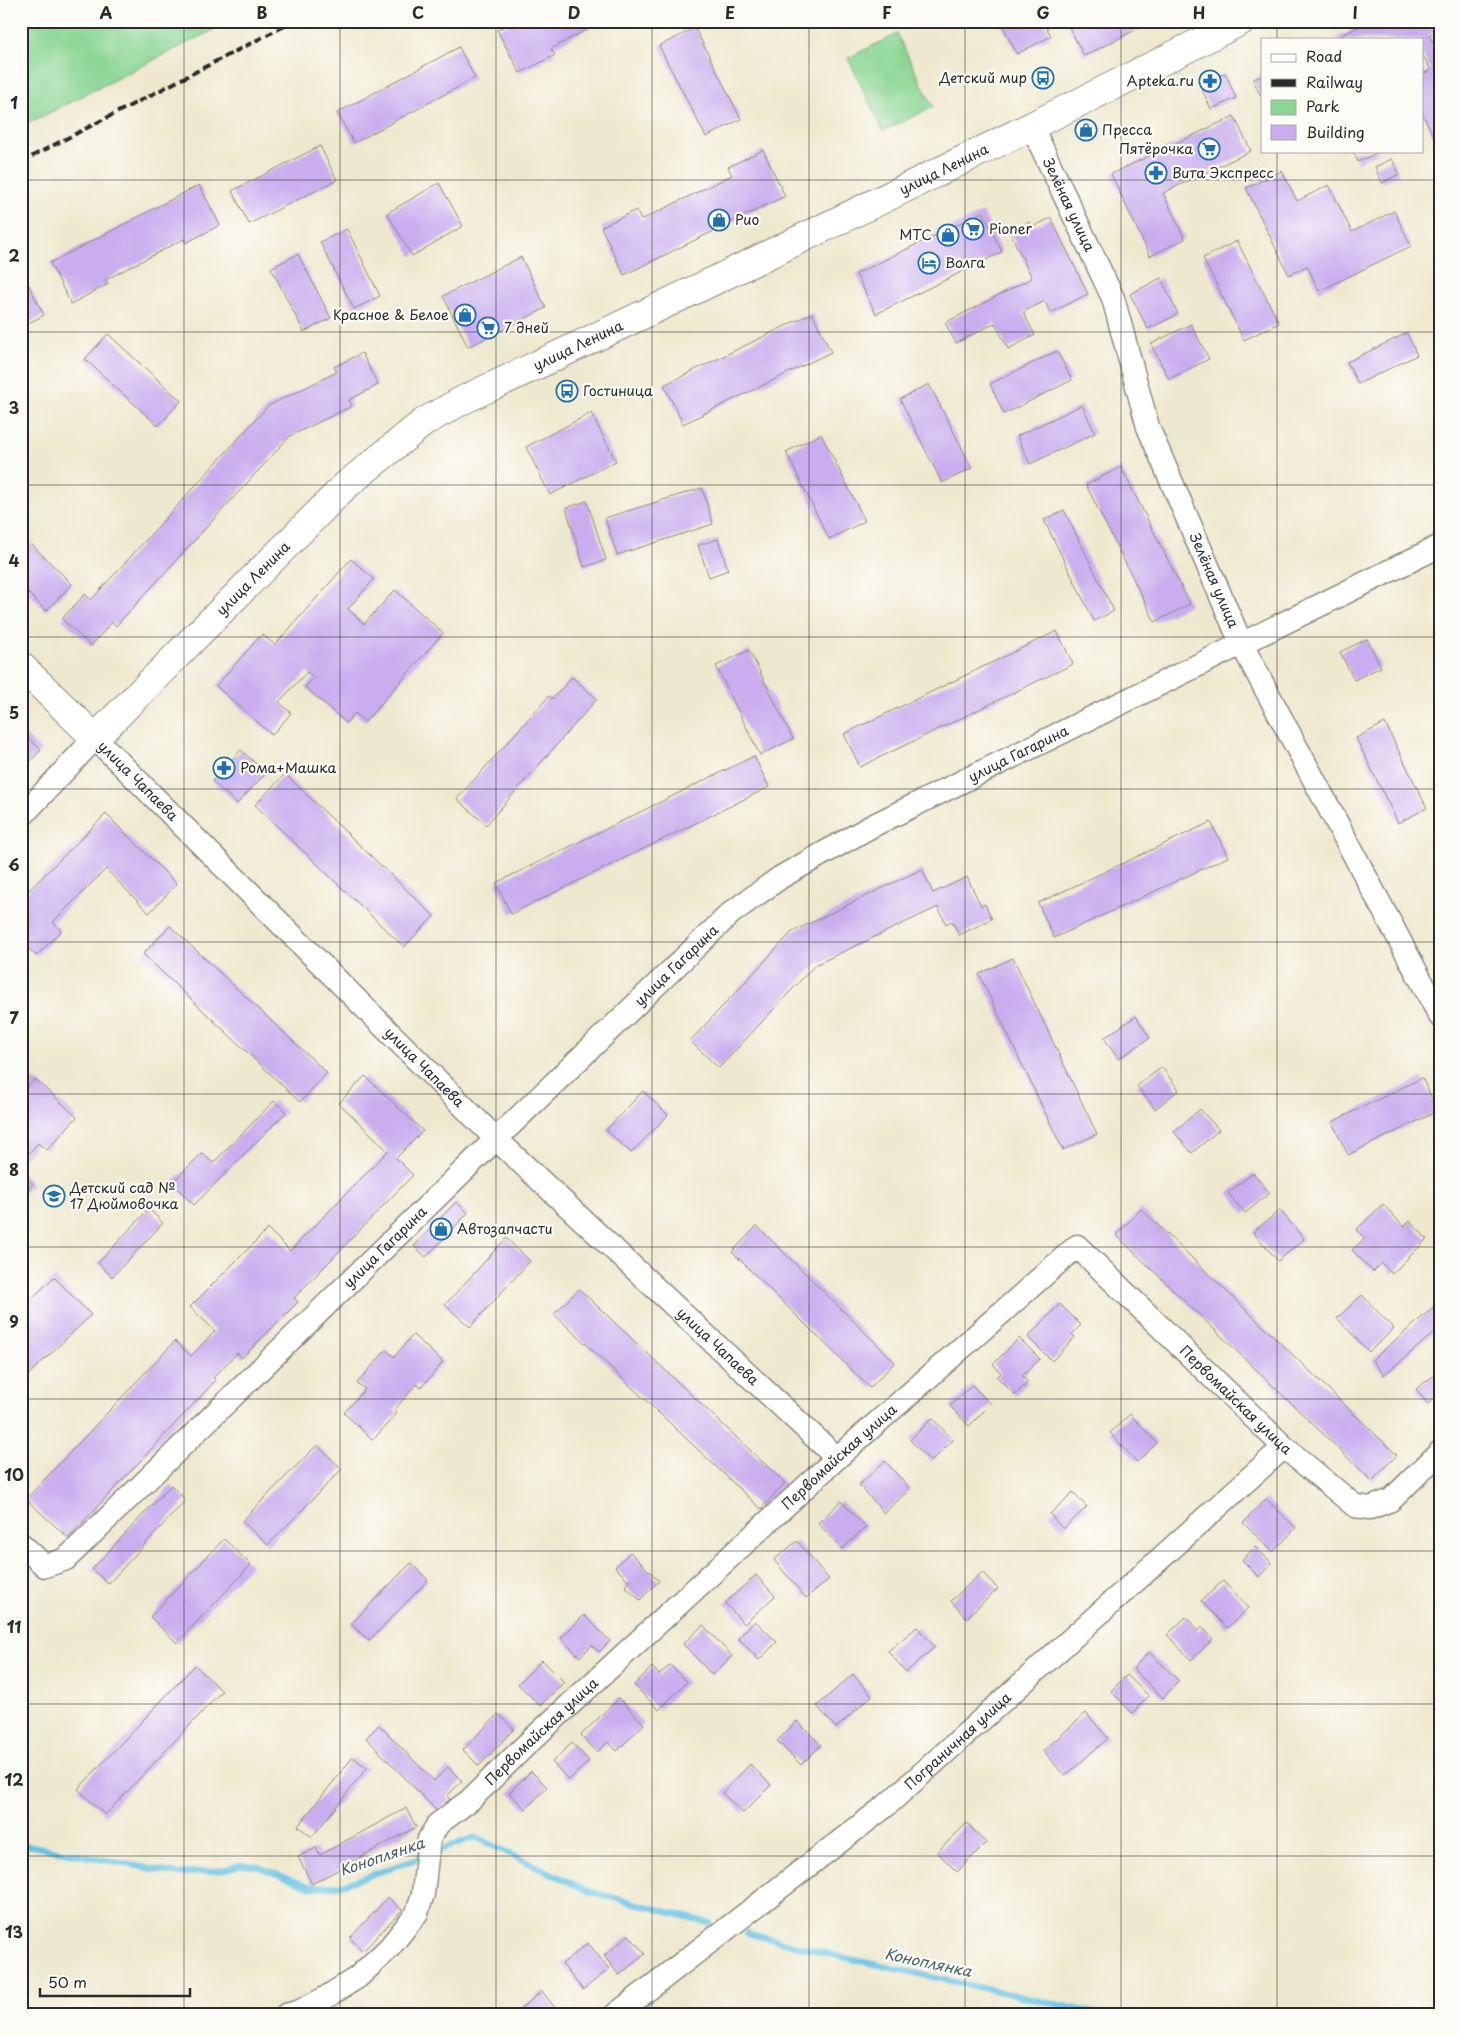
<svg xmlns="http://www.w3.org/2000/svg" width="1461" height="2036" viewBox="0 0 1461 2036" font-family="'Playpen Sans',sans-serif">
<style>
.green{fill:#8ad694;stroke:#5a8060}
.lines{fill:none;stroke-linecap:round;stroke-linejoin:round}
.stream{stroke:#65c2e3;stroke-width:6}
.building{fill:#c9adef}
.street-casing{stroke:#8c8a7c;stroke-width:25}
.secondary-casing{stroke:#8c8a7c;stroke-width:30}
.street{stroke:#fff;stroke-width:22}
.secondary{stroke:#fff;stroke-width:28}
.rail{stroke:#2b2b2b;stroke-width:4;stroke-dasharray:8 4;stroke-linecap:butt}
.grid{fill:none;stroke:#2b2b2b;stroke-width:1;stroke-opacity:0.55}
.labels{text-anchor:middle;stroke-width:4.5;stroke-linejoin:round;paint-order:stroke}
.poi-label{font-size:14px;fill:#2b2b2b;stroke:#fdfcf7;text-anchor:start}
.street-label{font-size:14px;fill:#2b2b2b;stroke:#fdfcf7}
.water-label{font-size:15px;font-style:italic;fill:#3f606b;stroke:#fdfcf7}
.neatline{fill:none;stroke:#2b2b2b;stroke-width:2}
.grid-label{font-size:16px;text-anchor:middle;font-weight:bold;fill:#2b2b2b}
</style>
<rect width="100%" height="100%" fill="#fdfcf7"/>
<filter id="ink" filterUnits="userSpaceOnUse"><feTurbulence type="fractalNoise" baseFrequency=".02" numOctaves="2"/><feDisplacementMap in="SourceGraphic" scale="10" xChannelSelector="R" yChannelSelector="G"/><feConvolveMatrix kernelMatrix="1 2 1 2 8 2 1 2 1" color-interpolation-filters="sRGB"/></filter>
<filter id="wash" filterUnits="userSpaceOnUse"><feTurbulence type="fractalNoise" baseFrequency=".0096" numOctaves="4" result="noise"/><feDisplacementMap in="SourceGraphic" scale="20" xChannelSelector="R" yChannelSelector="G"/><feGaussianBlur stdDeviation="1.12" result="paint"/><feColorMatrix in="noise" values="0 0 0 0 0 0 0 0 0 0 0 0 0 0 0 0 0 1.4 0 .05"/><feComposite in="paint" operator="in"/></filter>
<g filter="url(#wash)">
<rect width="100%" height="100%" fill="#eee8ce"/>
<path class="green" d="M21,21h210l-210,106z
M897,34l36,73 -50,24 -35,-73z"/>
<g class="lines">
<path class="stream" d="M21,1844l157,30 45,-4 17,-5 16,1 55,21 28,-1 84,-29
M432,1853l43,-16 113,54 122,32
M747,1933l86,22 272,60"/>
</g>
<g id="blocks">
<path class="building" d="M513,21h89l-51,28 4,6 -35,18 -23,-43z
M1000,21h43l8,15 -34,18z
M1066,21h87l-69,35z
M1369,21h68l3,9 -11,5 11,21v93l-18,-36v-39l9,-4 -9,-16v-15h-87z
M695,28l46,91 -35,18 -47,-91z
M459,47l16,31 -121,65 -17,-30z
M1225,73l11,25 -25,11 -11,-24z
M1262,75v23l-9,-18z
M1234,116l17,35 -88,42 22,46 -35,17 -39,-82z
M320,146l17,34 -88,44 -17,-33z
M763,150l22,46 -161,79 -23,-48 35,-17 5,10 91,-45 -4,-8z
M1353,151h28l-23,11z
M1392,159l7,15 -17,9 -7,-16z
M1282,171l15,30 32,-16 23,47 42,-21 17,35 -92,45 -12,-25 -18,9 -43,-87z
M439,183l24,43 -51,30 -25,-43z
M199,185l21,40 -34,18 -2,-4 -79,41 3,4 -37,20 -21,-41z
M983,212l19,40 -126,62 -20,-40z
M1051,218l37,76 -38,19 -5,-12 -22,11 12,23 -27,14 -13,-26 -39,20 -11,-20 87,-45 -22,-46 19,-10 3,5z
M347,229l33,67 -26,13 -34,-67z
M1237,241l42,82 -35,17 -41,-82z
M298,254l33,64 -27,14 -33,-64z
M521,257l25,51 -78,39 -25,-51z
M24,276l20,39 -23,12v-49z
M1161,278l17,36 -30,15 -18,-35z
M812,313l19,39 -148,72 -19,-39z
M1191,324l18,35 -40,20 -18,-35z
M1407,333l10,22 -59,29 -11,-22z
M108,334l73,67 -23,25 -73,-67z
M1057,351l15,29 -68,34 -14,-30z
M362,353l16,32 -29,15 3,6 -62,30 -174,190 -4,-4 -21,24 -29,-27 23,-25 6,6 177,-194 69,-34 -3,-5z
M929,384l43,84 -30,15 -42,-84z
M1082,405l13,28 -65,31 -13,-28z
M591,413l25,48 -66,34 -24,-48z
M821,434l44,87 -36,18 -43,-87z
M1121,467l69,137 -35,18 -69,-137z
M702,488l11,36 -96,31 -12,-37z
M587,501l19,59 -22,7 -18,-59z
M1064,510l50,101 -20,10 -50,-101z
M21,534l51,50 -26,27 -25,-25z
M718,539l10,31 -19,7 -11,-32z
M351,559l23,20 -26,30 16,15 31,-34 48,43 -78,89 -10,-9 -9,10 -41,-36 9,-9 -7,-6 -28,30 12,11 -19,22 -56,-49 46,-52 13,11z
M1057,631l16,33 -213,103 -16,-33z
M1367,639l14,28 -27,13 -14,-28z
M749,650l44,89 -33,16 -44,-89z
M572,677l25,22 -111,126 -29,-26 92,-103 3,3z
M1385,723l42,85 -29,15 -42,-85z
M21,731l20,19 -20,21z
M241,750l25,23 -29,31 -25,-23z
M754,756l15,31 -258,127 -15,-31z
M285,774l149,142 -30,31 -149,-142z
M106,814l71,70 -28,29 -43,-44 -53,53 8,9 -25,25 -15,-15v-43z
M1211,822l17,35 -174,81 -16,-35z
M922,869l11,24 34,-16 14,29 4,-2 7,15 -33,16 -7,-14 -6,3 -8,-17 -123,58 -96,103 -29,-27 102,-109z
M170,926l157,147 -27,29 -157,-148z
M1013,958l84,176 -34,16 -84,-176z
M1136,1016l14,22 -32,21 -14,-21z
M1162,1067l17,23 -24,19 -18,-23z
M365,1076l58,55 -27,27 17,17 -119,123 4,4 -56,56 -5,-5 -24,25 3,2 -148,158 -42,-39 149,-158 16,15 24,-25 -25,-24 78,-78 22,22 98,-100 -49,-48z
M1422,1078l16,33 -90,44 -16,-33z
M35,1079l42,38 -30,33 -9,-7 -17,19v-68z
M643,1091l25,24 -37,38 -25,-23z
M274,1101l12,11 -92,93 -22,-22 30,-30 11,10z
M1200,1109l19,21 -27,23 -18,-21z
M21,1173l12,11 -12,13z
M1253,1173l17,20 -25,20 -17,-20z
M456,1202l12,11 -42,44 -12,-11z
M1383,1204l21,23 6,-6 17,18 -35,35 -10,-11 -9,9 -21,-22 13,-12 -9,-8z
M149,1209l14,14 -51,54 -14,-14z
M1141,1209l256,246 -25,26 -256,-246z
M1280,1210l24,29 -26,22 -25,-29z
M757,1226l138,136 -25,26 -138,-136z
M506,1238l24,23 -60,66 -25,-22z
M54,1277l37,38 -70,67v-73z
M579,1289l206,194 -24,26 -207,-195z
M1362,1295l32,34 -25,23 -32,-34z
M1440,1302v26l-56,47 -12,-15z
M1060,1304l21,21 -9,9 3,3 -23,24 -24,-24z
M413,1335l30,27 -22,26 -4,-4 -23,26 3,3 -24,27 -29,-27 21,-24 -8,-6 29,-33 8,7z
M1019,1338l21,21 -18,17 6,6 -13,13 -18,-18 4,-4 -8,-9z
M1440,1371v23l-12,10 -12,-15z
M972,1385l19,19 -22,22 -19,-20z
M1130,1414l27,29 -20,19 -27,-29z
M932,1418l21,22 -22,22 -21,-22z
M317,1445l25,24 -74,76 -26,-24z
M885,1461l25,28 -26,24 -25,-28z
M171,1485l15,15 -78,84 -16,-15z
M1073,1492l14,15 -24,22 -13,-15z
M1266,1499l30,29 -23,24 -30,-29z
M841,1501l25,26 -24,22 -24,-26z
M224,1539l27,26 -74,78 -27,-26z
M797,1541l32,38 -23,19 -32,-38z
M1255,1547l17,16 -13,14 -17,-17z
M630,1552l29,29 -19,19 -15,-14 4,-5 -14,-14z
M411,1563l17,17 -59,61 -18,-17z
M982,1572l16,17 -32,29 -15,-17z
M756,1575l19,21 -31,28 -19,-21z
M1223,1581l25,27 -21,20 -26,-27z
M584,1615l26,26 -11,11 -7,-7 -12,12 -19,-19z
M1186,1617l13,14 3,-4 11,12 -22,21 -24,-25z
M755,1621l22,21 -18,18 -21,-22z
M703,1625l29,31 -20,19 -29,-31z
M917,1627l18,20 -29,25 -18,-21z
M1149,1652l30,29 -16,17 -30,-29z
M542,1660l22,22 -24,24 -22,-22z
M195,1665l27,26 -117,124 -27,-26z
M670,1665l17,17 -28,28 -25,-25 18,-18 7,8z
M853,1674l19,22 -36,32 -19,-22z
M1127,1675l22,21 -17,17 -21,-22z
M619,1698l25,26 -27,27 -9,-9 -11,10 -16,-17z
M1086,1713l22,25 -43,38 -22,-25z
M498,1714l16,15 -35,37 -16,-16z
M797,1721l24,24 -20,20 -24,-24z
M379,1725l55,56 14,-14 14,14 -15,15 3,3 -13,12 -71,-73z
M572,1743l17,18 -20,19 -17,-18z
M353,1757l14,11 -55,69 -14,-11z
M750,1764l21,21 -28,28 -21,-20z
M531,1771l16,16 -21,22 -17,-16z
M406,1808l10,19 -104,57 -14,-27 18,-9 4,7z
M967,1823l19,20 -29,29 -20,-20z
M388,1897l14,13 -39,41 -13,-13z
M629,1935l16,19 -26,21 -15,-19z
M588,1943l21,26 -26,21 -21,-26z
M542,1991l13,17 -8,7h-22l-5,-6z"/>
</g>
</g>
<g filter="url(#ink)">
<use href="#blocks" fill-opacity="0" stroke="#8c8a7c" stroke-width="1"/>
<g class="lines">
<g class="street-casing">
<g id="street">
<path id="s1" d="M1032,127l81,171 35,129 93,216 199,373"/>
<path id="s2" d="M21,817l74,-79 401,401 341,319"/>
<path id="s3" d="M21,1544l24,22 21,-7 430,-420 235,-226 50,-36 91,-51 568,-280"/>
<path id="s4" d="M286,2015l12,-3 27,-14 33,-21 31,-29 28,-35 6,-19 6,-55 9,-15 32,-24 55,-54 312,-288 240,-212 207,201 71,59 15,2 21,-8 49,-48"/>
<path id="s5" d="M615,2015l272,-210 397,-358"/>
</g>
</g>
<g class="secondary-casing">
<g id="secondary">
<path id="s6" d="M21,666l74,72 250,-252 79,-64 39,-22c261,-123 521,-248 778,-379"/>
</g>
</g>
<use href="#street" class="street"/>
<use href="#secondary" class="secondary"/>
<path class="rail" d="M21,162l273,-141"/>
</g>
</g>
<path class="grid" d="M184,21v1994M340,21v1994M496,21v1994M652,21v1994M809,21v1994M965,21v1994M1121,21v1994M1277,21v18M1277,151v1864M21,180h1419M21,332h1419M21,485h1419M21,637h1419M21,789h1419M21,942h1419M21,1094h1419M21,1247h1419M21,1399h1419M21,1551h1419M21,1704h1419M21,1856h1419"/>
<defs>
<g id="bus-ring" transform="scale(1.125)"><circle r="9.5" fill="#fdfcf7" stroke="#1f6fb2" stroke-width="1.5"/><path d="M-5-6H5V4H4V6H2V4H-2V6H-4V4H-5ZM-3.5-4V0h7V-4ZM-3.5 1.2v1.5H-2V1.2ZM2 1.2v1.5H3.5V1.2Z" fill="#1f6fb2"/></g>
<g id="pharmacy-ring" transform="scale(1.125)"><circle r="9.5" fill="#fdfcf7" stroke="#1f6fb2" stroke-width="1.5"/><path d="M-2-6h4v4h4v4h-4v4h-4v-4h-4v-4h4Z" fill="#1f6fb2"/></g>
<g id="shop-ring" transform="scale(1.125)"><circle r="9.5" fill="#fdfcf7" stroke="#1f6fb2" stroke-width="1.5"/><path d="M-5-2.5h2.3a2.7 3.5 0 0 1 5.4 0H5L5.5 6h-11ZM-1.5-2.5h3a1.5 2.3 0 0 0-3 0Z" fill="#1f6fb2"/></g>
<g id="supermarket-ring" transform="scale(1.125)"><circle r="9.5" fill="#fdfcf7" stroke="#1f6fb2" stroke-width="1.5"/><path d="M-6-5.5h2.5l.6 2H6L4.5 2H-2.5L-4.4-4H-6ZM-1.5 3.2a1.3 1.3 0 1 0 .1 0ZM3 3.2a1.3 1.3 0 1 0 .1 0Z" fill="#1f6fb2"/></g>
<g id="hotel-ring" transform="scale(1.125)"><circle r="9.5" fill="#fdfcf7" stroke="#1f6fb2" stroke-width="1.5"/><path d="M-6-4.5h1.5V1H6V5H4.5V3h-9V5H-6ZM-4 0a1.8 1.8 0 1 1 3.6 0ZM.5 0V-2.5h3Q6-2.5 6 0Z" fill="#1f6fb2"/></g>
<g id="school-ring" transform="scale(1.125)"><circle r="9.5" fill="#fdfcf7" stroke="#1f6fb2" stroke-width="1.5"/><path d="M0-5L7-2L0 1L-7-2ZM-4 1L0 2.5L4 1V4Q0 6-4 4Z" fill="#1f6fb2"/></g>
</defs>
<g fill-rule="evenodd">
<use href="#bus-ring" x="1043" y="78"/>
<use href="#pharmacy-ring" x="1210" y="81"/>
<use href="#shop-ring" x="1086" y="130"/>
<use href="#supermarket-ring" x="1209" y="149"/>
<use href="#pharmacy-ring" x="1156" y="173"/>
<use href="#shop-ring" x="719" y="220"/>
<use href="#supermarket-ring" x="973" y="229"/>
<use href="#shop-ring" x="948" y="235"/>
<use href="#hotel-ring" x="929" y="263"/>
<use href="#shop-ring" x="465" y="315"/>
<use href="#supermarket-ring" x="488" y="328"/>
<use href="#bus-ring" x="567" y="391"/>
<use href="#pharmacy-ring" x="224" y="768"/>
<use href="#school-ring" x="54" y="1196"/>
<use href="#shop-ring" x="441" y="1229"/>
</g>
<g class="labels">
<g class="poi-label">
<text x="1027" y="83" text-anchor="end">Детский мир</text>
<text x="1194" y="86" text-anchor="end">Apteka.ru</text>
<text x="1102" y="135">Пресса</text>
<text x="1193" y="154" text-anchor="end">Пятёрочка</text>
<text x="1172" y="178">Вита Экспресс</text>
<text x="735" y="225">Рио</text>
<text x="989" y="234">Pioner</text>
<text x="932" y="240" text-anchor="end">МТС</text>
<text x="945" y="268">Волга</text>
<text x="449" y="320" text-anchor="end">Красное &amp; Белое</text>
<text x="504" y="333">7 дней</text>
<text x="583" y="396">Гостиница</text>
<text x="240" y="773">Рома+Машка</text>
<text x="70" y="1193">Детский сад №<tspan x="70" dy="16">17 Дюймовочка</tspan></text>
<text x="457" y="1234">Автозапчасти</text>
</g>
<g class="street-label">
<text dy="5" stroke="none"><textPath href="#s6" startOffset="1138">улица Ленина</textPath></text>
<text dy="5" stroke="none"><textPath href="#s1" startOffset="86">Зелёная улица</textPath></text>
<text dy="5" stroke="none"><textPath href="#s6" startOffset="732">улица Ленина</textPath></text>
<text dy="5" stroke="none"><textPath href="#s6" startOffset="328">улица Ленина</textPath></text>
<text dy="5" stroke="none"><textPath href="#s1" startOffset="490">Зелёная улица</textPath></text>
<text dy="5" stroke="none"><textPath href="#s3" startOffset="1311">улица Гагарина</textPath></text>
<text dy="5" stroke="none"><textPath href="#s2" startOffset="169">улица Чапаева</textPath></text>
<text dy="5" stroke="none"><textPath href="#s3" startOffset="906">улица Гагарина</textPath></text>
<text dy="5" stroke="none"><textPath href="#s2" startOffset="574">улица Чапаева</textPath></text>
<text dy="5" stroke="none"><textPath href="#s3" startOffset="501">улица Гагарина</textPath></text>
<text dy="5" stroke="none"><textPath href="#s2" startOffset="979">улица Чапаева</textPath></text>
<text dy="5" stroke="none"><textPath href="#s4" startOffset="1345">Первомайская улица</textPath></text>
<text dy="5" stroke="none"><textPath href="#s4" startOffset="806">Первомайская улица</textPath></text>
<text dy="5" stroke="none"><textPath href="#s4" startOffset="401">Первомайская улица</textPath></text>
<text dy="5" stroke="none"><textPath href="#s5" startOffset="439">Пограничная улица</textPath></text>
</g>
<g class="water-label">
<text transform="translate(382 1857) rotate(-19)" y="5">Коноплянка</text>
<text transform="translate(928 1963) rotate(12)" y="5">Коноплянка</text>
</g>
</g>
<rect width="1461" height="2036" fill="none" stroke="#fdfcf7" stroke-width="55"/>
<rect x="1261" y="38" width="162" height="115" fill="#fdfcf7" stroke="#a9a8a5"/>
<rect x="1271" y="54" width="25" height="8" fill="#ffffff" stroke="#a9a8a5"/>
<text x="1306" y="62" font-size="15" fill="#2b2b2b">Road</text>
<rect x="1271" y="79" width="25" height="8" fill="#2b2b2b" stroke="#a9a8a5"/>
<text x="1306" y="88" font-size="15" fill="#2b2b2b">Railway</text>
<rect x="1271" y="100" width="25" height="15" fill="#8ad694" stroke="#a9a8a5"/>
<text x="1306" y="112" font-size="15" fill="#2b2b2b">Park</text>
<rect x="1271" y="125" width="25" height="15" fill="#c9adef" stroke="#a9a8a5"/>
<text x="1306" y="138" font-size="15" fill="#2b2b2b">Building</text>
<path d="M40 1988v8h150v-8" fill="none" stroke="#2b2b2b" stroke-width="2.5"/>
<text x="48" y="1988" font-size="15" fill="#2b2b2b" stroke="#fdfcf7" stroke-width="4" paint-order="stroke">50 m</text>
<rect x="28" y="28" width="1406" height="1980" class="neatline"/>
<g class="grid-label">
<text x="106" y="19">A</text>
<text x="262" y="19">B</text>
<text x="418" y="19">C</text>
<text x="574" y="19">D</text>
<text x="730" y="19">E</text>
<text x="887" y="19">F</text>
<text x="1043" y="19">G</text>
<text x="1199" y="19">H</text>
<text x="1355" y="19">I</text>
<text x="14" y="109">1</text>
<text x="14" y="262">2</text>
<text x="14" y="414">3</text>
<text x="14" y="567">4</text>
<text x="14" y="719">5</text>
<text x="14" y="871">6</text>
<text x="14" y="1024">7</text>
<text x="14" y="1176">8</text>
<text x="14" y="1328">9</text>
<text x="14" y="1481">10</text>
<text x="14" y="1633">11</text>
<text x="14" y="1786">12</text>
<text x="14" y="1938">13</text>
</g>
</svg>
